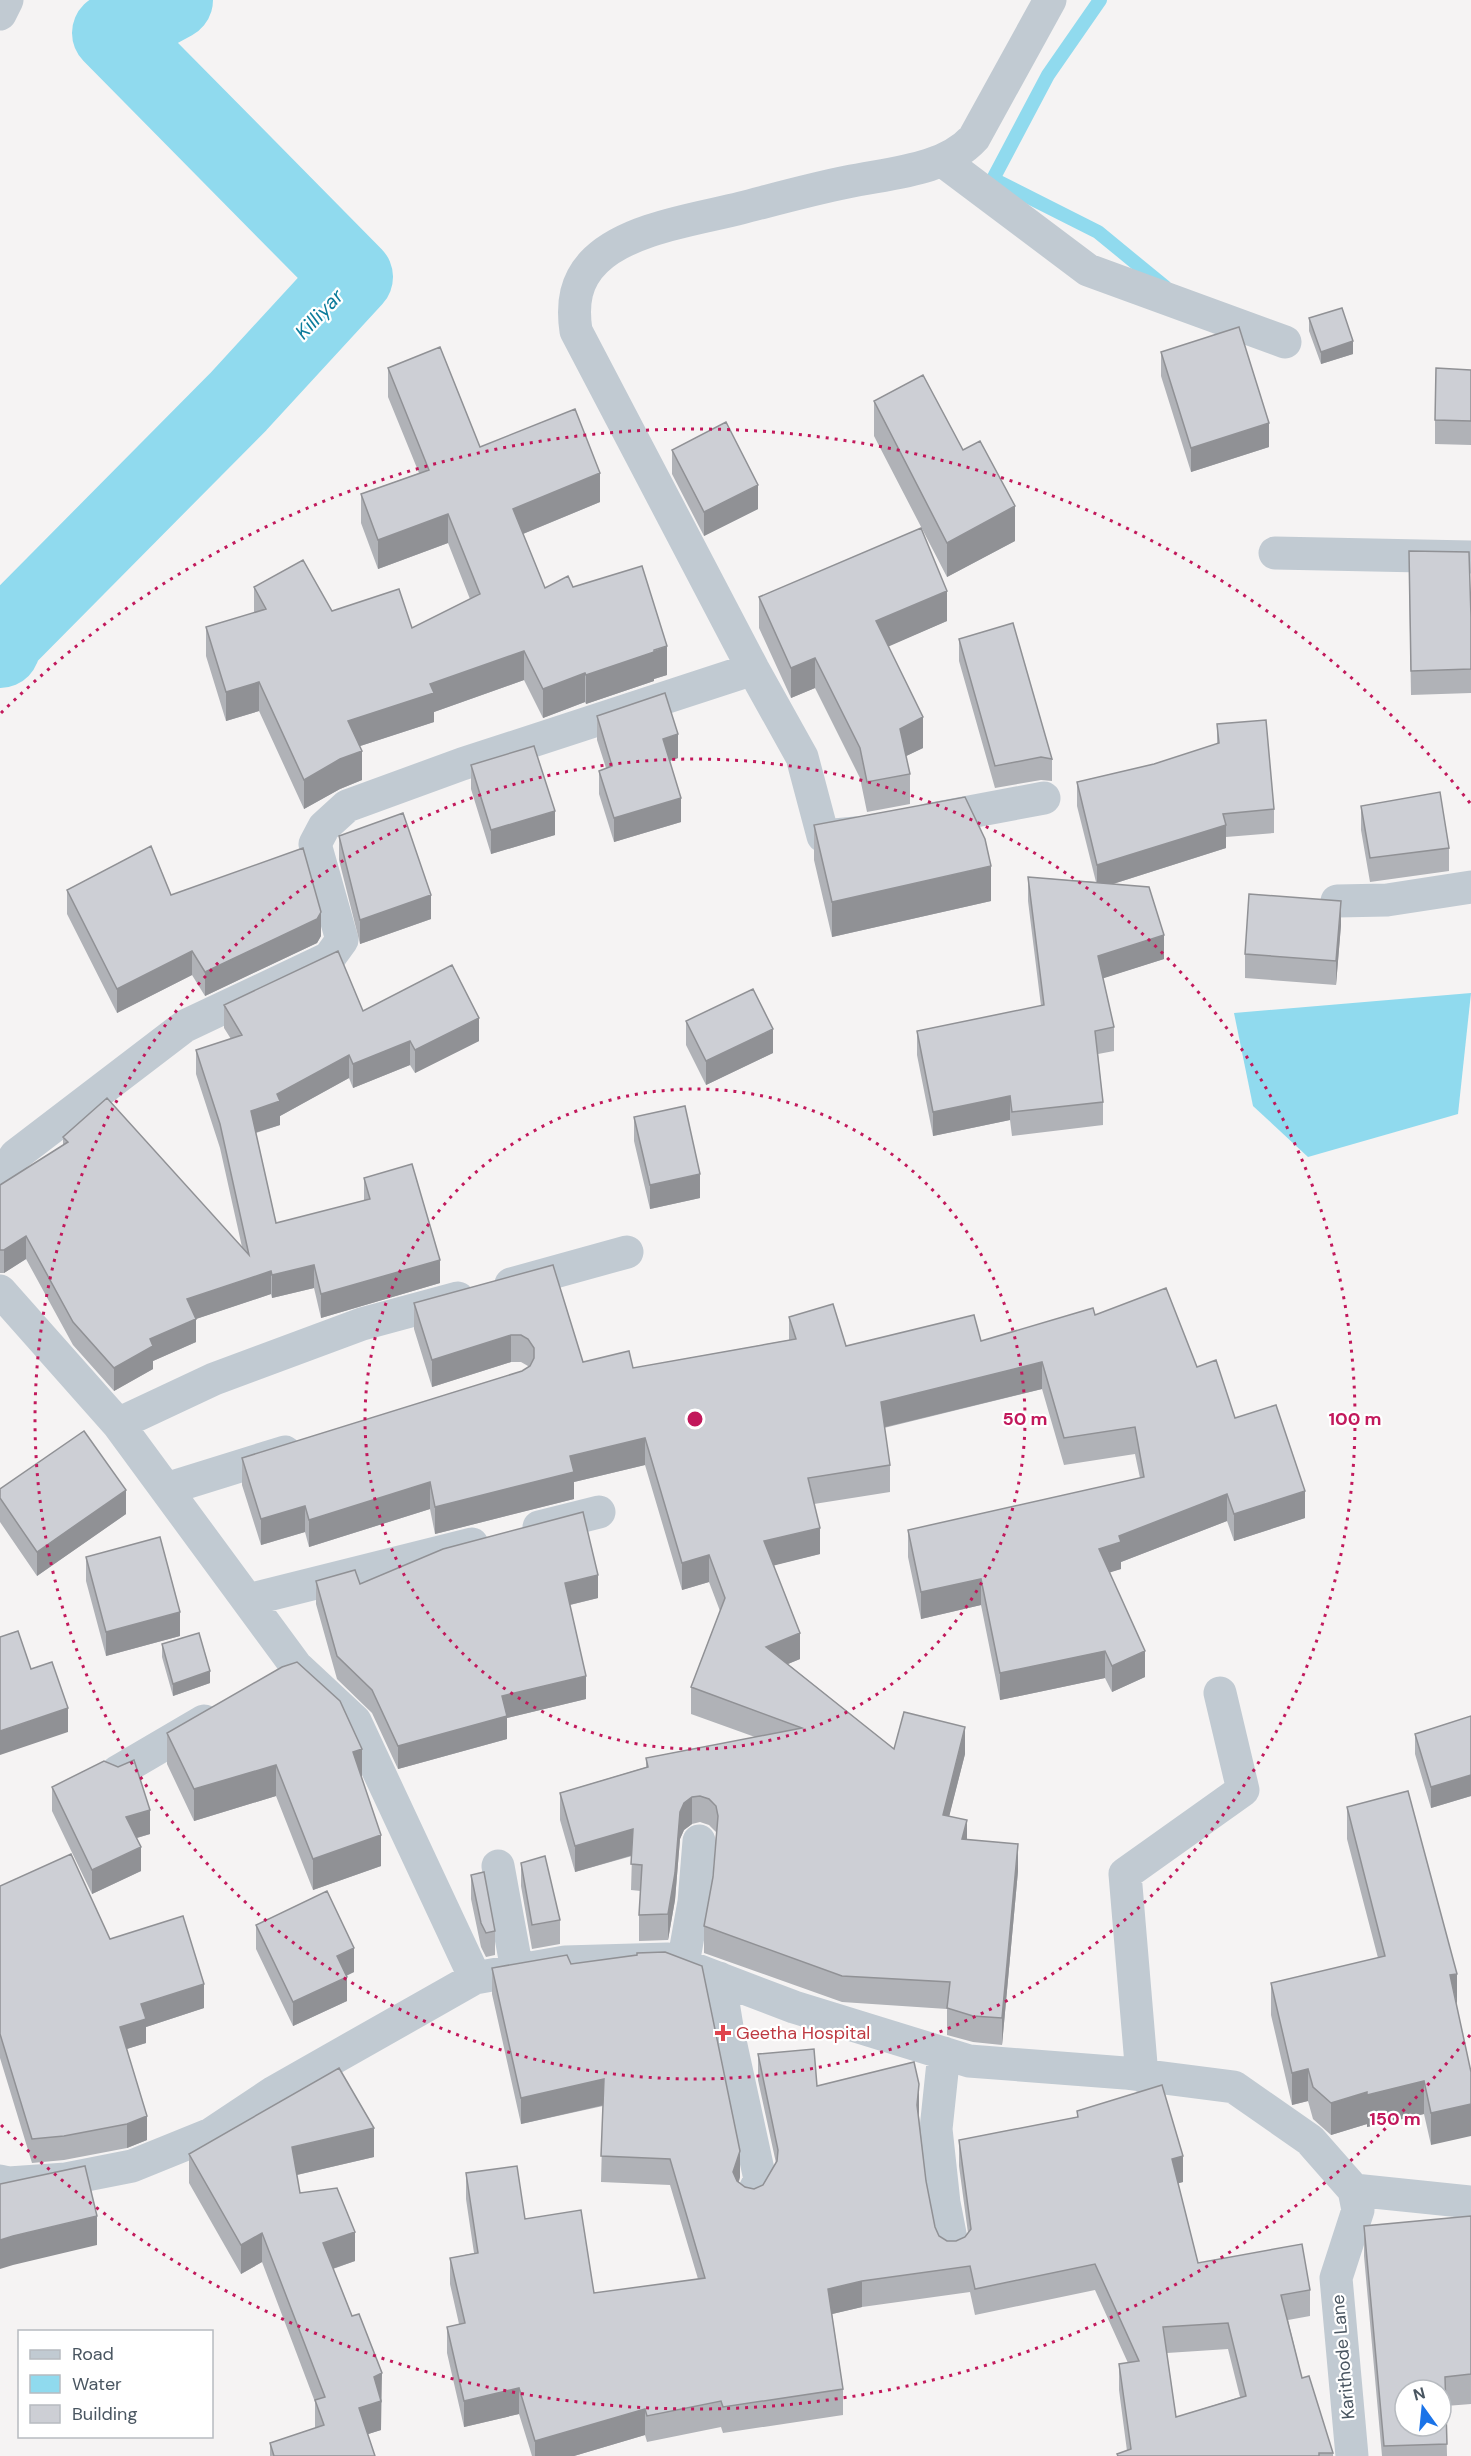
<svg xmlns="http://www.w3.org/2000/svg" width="1471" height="2456" viewBox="0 0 1471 2456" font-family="'DM Sans',sans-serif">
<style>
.water{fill:#90daee}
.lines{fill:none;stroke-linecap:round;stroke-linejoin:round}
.stream{stroke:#90daee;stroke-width:14}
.river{stroke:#90daee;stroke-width:80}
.minor{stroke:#c1cad2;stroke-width:33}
.wall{fill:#b0b2b7;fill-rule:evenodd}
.shaded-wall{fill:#909195}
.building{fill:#cdcfd5;stroke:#909195;stroke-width:1.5;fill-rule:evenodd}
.ring{fill:none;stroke:#c2185b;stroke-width:3;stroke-dasharray:3 6}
.health-dot{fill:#e0444e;stroke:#fff;stroke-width:2}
.labels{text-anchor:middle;stroke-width:4.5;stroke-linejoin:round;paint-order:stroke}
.health-label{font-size:18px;fill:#be3a42;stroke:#fff;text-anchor:start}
.street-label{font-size:18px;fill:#4a5661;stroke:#fff}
.water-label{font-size:20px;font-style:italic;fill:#0c7c9b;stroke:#fff}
.centre{fill:#c2185b;stroke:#fff;stroke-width:3}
.ring-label{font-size:18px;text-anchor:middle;font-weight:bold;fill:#c2185b;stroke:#fff;stroke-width:4.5;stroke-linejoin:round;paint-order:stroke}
</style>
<rect width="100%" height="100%" fill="#f5f3f3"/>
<path class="water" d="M1471,993l-13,121 -150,43 -55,-51 -19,-93z"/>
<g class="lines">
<path class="stream" d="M1100,0l-52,75 -55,104 105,53 67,55"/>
<path class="river" d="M0,648l4,-10 234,-236 115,-125 -241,-244 61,-33"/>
<path class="minor" d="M0,14l7,-14
M943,161l145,109 197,72
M1275,553l196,4
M927,820l117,-22
M856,833l-33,3 -21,-79 -49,-88 -177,-338c-4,-27 -1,-51 20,-71 33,-32 101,-41 145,-52 35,-9 71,-19 106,-26 42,-9 97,-11 127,-44l76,-138
M1337,901l50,-1 84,-13
M0,1178l16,-23 169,-129 144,-68 13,-18 -27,-96 9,-17 23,-21 115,-42 291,-95
M511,1284l116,-32
M0,1291l118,133 178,242 59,55 120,257
M118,1424l96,-45 148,-55 96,-26
M166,1489l119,-37
M539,1527l60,-15
M248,1600l224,-56
M117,1772l87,-51
M498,1866l19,104
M683,1964l11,-62 5,-61
M719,1978l8,49 33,152 -8,17
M944,2053l-8,76 8,74 9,46
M1142,2076l-17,-202 118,-84 -23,-97
M0,2181l9,2 57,-4 66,-13 79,-32 63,-42 201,-114 90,-16 103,-3 126,48 175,54 156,12 109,14 76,53 44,50 117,12
M1352,2456l-16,-178 22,-68 -4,-20"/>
</g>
<path class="wall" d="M1309,318l44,36 -32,10 -12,-33z
M1161,352l108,95 -78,25 -30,-96z
M388,368l92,79 120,55 -77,32 22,54 28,-1 94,88 -13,4v2l-68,23 -1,-2 -42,16 -19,-38 -90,32v10l-74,24 2,34 -22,9 -36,20 -45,-98 -33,10 -20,-65v-29l48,-14v-26l78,24 80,17 58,-29 -22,-56 -70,26 -17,-46v-29l58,-21 -31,-76z
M1471,370v75l-36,-1v-24z
M874,401l89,49 52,91 -68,36 -73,-141z
M672,450l86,59 -54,27 -32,-62z
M1409,574l62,43v76l-60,2z
M759,597l188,24 -59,25 35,102 -17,8 4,18v30l-43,8 -7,-34 -45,-90 -24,10 -32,-70z
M959,639l93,120v22l-11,-1 -46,8 -36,-127z
M597,716l81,42 -8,3 11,61 -67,20 -15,-48v-23l7,-3 -9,-28z
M1217,724l57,85v24l-48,4v11l-113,36 51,75 -61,19 11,49v24l-16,3 5,48v23l-91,11 -2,-16 -77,16 -16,-81v-24l124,-25 -13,-105v-24l68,5 -19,-76v-24l77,-18 63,-20z
M471,765l84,70 -64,19 -20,-65z
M1361,806l88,42v23l-79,11 -9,-52z
M814,825l177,76 -159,36 -18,-77z
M339,836l92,83 -71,25 -21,-84z
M67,890l104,5 150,41 -4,7 -112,53 -13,-21 -75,38 -50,-99z
M1341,925l-5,60 -91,-7v-24z
M224,1005l139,6 116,30 -64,32 -5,-8 -57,23 -4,-10 -69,38v9l-24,8 20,90 88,-22v-23l76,105 -119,35 -7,-30 -42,10 -1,-4 -75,25v23l-43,19v8l-39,22 -41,-46 -47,-86 -22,14h-4v-88l63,-40v-8l179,110 -22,-99 -24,-74v-24l35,-11 -7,-11z
M686,1021l87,32 -67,32 -20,-40z
M634,1117l66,81 -50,11 -16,-68z
M553,1265l30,97 50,6 156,-28v-23l57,29 135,-5 114,-26 102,52 38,51 70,100 -71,23 -7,-20 -106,41v7l-12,3 36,105 -33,15 -7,-14 -105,22 -19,-95 -60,14 -13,-62v-27l232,-52 -5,-24 -71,11 -22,-76 -158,39 6,37v27l-76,12 6,50 -46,11 26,94 -12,5 106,85 71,5 -16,62 18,23 51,32 -16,174 -29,-3 -26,-7v-26l-105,-7 -138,-49v-27l9,-49 3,-42v-3l-7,-7 -9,-3 -8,2 -8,6 -4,9 -5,61 -7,40 -29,1v-26l2,-24 -10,-1 1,-34 -57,16 -15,-52v-27l86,-26v-9l109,-21 -64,-23v-27l29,-76 -11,-29 -27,8 -37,-125 -71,17v17l-139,35 -5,-25 -121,38 -4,-15 -44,13 -19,-60v-27l280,-87 7,-4 -1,-1 -7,-4h-10l-79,25 -18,-58v-26z
M0,1489l126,25 -89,62 -37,-54z
M86,1557l94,79 -74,20 -20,-75z
M316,1581l282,17 -28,7 16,94 -79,19v21l-109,30 -26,-56 -35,-34 -21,-75z
M162,1644l48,39 -37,13 -11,-39z
M1471,1716v80l-40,12 -16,-54v-20z
M167,1733l195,46 19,87 -68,24 -37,-94 -82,25 -27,-57z
M52,1787l98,47 -13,4 4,33 -49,23 -40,-83z
M1347,1807l110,167 -26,171 -7,-31 -57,13v-3l-36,11 -18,-16 -5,-18 -16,4 -21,-90v-32l107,-25 -31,-119z
M521,1863l39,57v24l-28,5 -11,-63z
M471,1875l24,56v24l-9,2 -5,-10 -10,-48z
M0,1886l110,53 94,69 -58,19v16l-19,6 20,91 -20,8 -63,12 -32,3 -32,-105z
M256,1925l98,47 -8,4 1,25 -54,25 -37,-77z
M571,1964l169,213 -1,5 6,5 9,2 9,-4 13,-22 -18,-83v-26l59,32 102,24v6l7,65 9,46 4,9 8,5h9l9,-4 3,-4 -9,-67v-26l118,-23v-6l106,71 -5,1 20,80 112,27v26l-22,4 14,58 31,75v3h-216v-2l10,-3 -8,-61v-26l9,-1 -33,-73 -120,25 -5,-23 -108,15 -30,7 11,75v26l-120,18 -2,-6 -74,15 -2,-7 -71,21h-42l-13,-42 -55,13 -17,-74v-26l12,-3 -9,-40v-26l24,-5 -8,-54v-26l59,46 69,74 104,-14 -28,-94 -69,-3 2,-76 -82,18 -29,-130v-26zM1228,2349l12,48 -64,20 -9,-64z
M189,2154l185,3 -77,18 3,18 55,68 -22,8 49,133 -1,1v27l-13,4 7,22h-105v-13l45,-15v-26l-53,-140 -21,12 -52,-91z
M1471,2216v188l-25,2 1,50h-65l-18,-200v-30z"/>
<path class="shaded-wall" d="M1353,341v13l-32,10v-12z
M1269,423v24l-78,25v-24z
M600,473v29l-87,36v-29z
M758,485v24l-54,27v-24z
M1015,506v35l-68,36v-34z
M448,514v29l-70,26v-29z
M947,591v30l-71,31v-31z
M667,646v29l-13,4v2l-68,23v-29z
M524,651v29l-90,32v10l-86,28v-29l82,-37z
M815,658v30l-24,10v-30z
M585,673v29l-42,16v-29z
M259,682v29l-33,10v-29z
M923,717v31l-23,11v-30z
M678,734v24l-15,5v-24z
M362,751v29l-22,9 -36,20v-29l36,-21z
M681,798v24l-67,20v-24z
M555,811v24l-64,19v-24z
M1226,825v23l-129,41v-24z
M991,866v35l-159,36v-35z
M431,895v24l-71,25v-24z
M1341,901v24l-5,60v-24z
M321,912v24l-4,7 -112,53v-24z
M1164,935v24l-66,21v-24z
M192,951v24l-75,38v-24z
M479,1018v23l-64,32v-23z
M773,1029v24l-67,32v-24z
M410,1041v24l-57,23v-24z
M349,1055v23l-69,38v9l-29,9v-23l26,-17z
M1010,1096v24l-77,16v-24z
M700,1174v24l-50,11v-24z
M26,1236v23l-22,14v-23z
M440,1260v23l-119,35v-24z
M314,1265v23l-42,10v-23z
M271,1271v23l-75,25v23l-43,19v8l-39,22v-23l36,-29 37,-40z
M511,1335v27l-79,25v-27z
M1042,1362v27l-161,39v-26z
M645,1438v27l-71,17v17l-139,35v-27l135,-51z
M430,1482v27l-121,38v-27z
M126,1490v24l-89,62v-24z
M1305,1491v27l-71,23v-27z
M1227,1494v27l-106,41v7l-22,7v-27l20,-13z
M305,1506v26l-44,13v-26z
M820,1528v26l-56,14v-27z
M709,1555v27l-27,8v-27z
M598,1575v23l-33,8v-23z
M981,1579v26l-60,14v-27z
M180,1612v24l-74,20v-24z
M800,1633v26l-34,14v-26z
M1105,1651v27l-105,22v-27z
M1145,1651v26l-33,15v-26z
M210,1671v12l-37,13v-12z
M586,1676v23l-79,19v21l-109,30v-23l104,-50z
M68,1708v24l-68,23v-24z
M965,1727v27l-22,87v-26z
M362,1749v31l-9,-28z
M276,1765v31l-82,25v-32z
M1471,1775v21l-40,12v-21z
M692,1797v27l-8,6 -4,9 -5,61 -7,40v-26l12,-102 4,-9z
M150,1810v24l-24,7v-24z
M967,1820v27l-5,-8z
M633,1829v26l-58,17v-26z
M381,1835v31l-68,24v-31z
M1018,1844v27l-16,174v-27z
M141,1847v24l-49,23v-24z
M354,1948v24l-17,8v-24z
M1457,1974v32l-7,-31z
M347,1977v24l-54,25v-24z
M204,1984v24l-58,19v16l-26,8v-24l21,-23z
M1308,2069v32l-16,4v-32z
M604,2079v26l-83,19v-26z
M1424,2081v33l-57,13v-32z
M919,2084v26l-2,21v-26z
M1367,2092v32l-36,11v-32z
M1471,2104v32l-40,9v-32z
M147,2116v24l-20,8v-24z
M374,2128v29l-82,19v-29z
M740,2151v26l-7,21v-26z
M1183,2156v26l-11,3v-26z
M97,2216v29l-84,20 -13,4v-29l13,-4z
M355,2232v29l-32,11v-29z
M262,2233v29l-21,12v-29z
M862,2281v26l-34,8v-26z
M382,2373l-1,57 -22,7v-29l15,-31z
M519,2388v26l-55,13v-26z
M645,2409v26l-71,21h-39v-15z"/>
<path class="building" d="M1342,308l11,33 -32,11 -12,-34z
M1239,327l30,96 -78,25 -30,-96z
M440,347l40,100 95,-38 25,64 -87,36 32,79 23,-12 5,11 69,-21 25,80 -13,4v2l-68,23 -1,-2 -42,16 -19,-38 -94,33 4,9 -86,28 14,30 -22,8 -36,21 -45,-98 -33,10 -20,-65 60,-18 -12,-22 49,-27 29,51 67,-22 13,39 68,-34 -32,-80 -70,26 -17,-46 68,-24 -41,-102z
M1436,368l35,2v51l-36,-1z
M923,375l40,75 17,-9 35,65 -68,37 -73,-142z
M726,422l32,63 -54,27 -32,-62z
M921,528l26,63 -71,30 47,96 -23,12 10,45 -43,8 -7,-34 -45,-90 -24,10 -32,-71z
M1409,551l60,1 2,65v52l-60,2z
M1013,623l39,136 -11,-2 -46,9 -36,-127z
M665,693l13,41 -15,5 18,59 -67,20 -15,-47 13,-5 -15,-50z
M1266,720l8,89 -51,5 3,11 -129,40 -20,-83 77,-18 65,-21 -2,-19z
M534,746l21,65 -64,19 -20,-65z
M1440,792l9,56 -79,10 -9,-52z
M965,797l20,42 6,27 -159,36 -18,-77z
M403,813l28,82 -71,25 -21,-84z
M151,846l20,49 132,-47 18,64 -4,7 -112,53 -13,-21 -75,38 -50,-99z
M1028,877l121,10 15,48 -66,21 16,71 -19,4 8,71 -91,10 -2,-16 -77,16 -16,-81 127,-26z
M1249,894l92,7 -5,60 -91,-7z
M338,951l25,60 89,-46 27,53 -64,32 -5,-9 -57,23 -4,-9 -72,39 3,7 -29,10 25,112 94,-24 -6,-21 48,-14 28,96 -119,34 -7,-29 -42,10 -1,-4 -84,28 9,20 -46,20 3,7 -39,22 -41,-46 -47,-86 -22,14h-4v-65l68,-43 -5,-5 44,-39 142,157 -29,-131 -24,-74 46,-15 -18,-30z
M753,989l20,40 -67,32 -20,-40z
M685,1106l15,68 -50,11 -16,-68z
M553,1265l30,97 46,-11 4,17 163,-29 -7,-22 44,-13 13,42 128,-31 7,26 112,-33 2,7 71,-27 31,79 19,-7 19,58 41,-13 29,86 -71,23 -7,-20 -108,42 2,6 -22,7 46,102 -33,15 -7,-15 -105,22 -19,-94 -60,13 -13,-62 236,-53 -9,-50 -71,11 -22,-76 -161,40 9,63 -82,13 12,50 -56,13 36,92 -34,14 128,102 10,-37 61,15 -22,88 24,5 -5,19 56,5 -16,174 -29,-2 -26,-8 3,-26 -108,-6 -138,-50 9,-49 5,-61 -2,-10 -7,-7 -9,-3 -8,1 -8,6 -4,9 -5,61 -7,41 -29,1 3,-50 -11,-1 2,-35 -58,17 -15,-53 88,-26 -2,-9 156,-30 -111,-41 34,-89 -16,-43 -27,8 -37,-125 -75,18 4,16 -139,35 -5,-25 -121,38 -4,-14 -44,13 -19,-61 280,-87 8,-5 4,-8v-10l-6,-9 -7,-4h-10l-79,25 -18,-57z
M84,1431l42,59 -89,62 -37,-54v-9z
M583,1512l15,63 -33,8 21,93 -84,20 5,20 -109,30 -26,-56 -35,-34 -21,-75 39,-11 5,14 83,-35z
M160,1537l20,75 -74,20 -20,-75z
M18,1631l13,38 21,-7 16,46 -68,23v-94z
M199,1633l11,38 -37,13 -11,-40z
M297,1662l43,39 22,48 -9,3 28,83 -68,24 -37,-94 -82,24 -27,-56 115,-66z
M1471,1716v59l-40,12 -16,-53z
M134,1760l16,50 -24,7 15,30 -49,23 -40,-83 52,-26 14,6z
M1408,1791l49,183 -7,1 21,97v32l-40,9 -7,-32 -57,14v-3l-36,11 -18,-16 -5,-18 -16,4 -21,-90 114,-27 -38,-149z
M71,1854l39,85 73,-23 21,68 -63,20 5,15 -26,8 27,89 -20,8 -63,12 -32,3 -32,-105v-148z
M545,1856l15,64 -28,5 -11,-62z
M484,1872l11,59 -9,2 -5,-10 -10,-48z
M327,1891l27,57 -17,8 10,21 -54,25 -37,-77z
M665,1952l37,14 38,185 -7,21 4,9 8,6 9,2 9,-4 14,-24 1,-11 -20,-96 56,-5 3,37 97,-24 5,22 -2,21 9,76 9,46 4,9 8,5h9l9,-4 6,-8 -12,-89 119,-23 -1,-6 85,-26 21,71 -11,3 26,104 104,-19 8,46 -29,5 21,83 7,-2 24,77h-14v3h-201l-1,-2 14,-5 -12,-85 20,-3 -44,-97 -120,25 -5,-23 -108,15 -34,8 15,100 -120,18 -2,-6 -74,15 -2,-7 -110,32 -16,-53 -55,13 -17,-74 18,-4 -15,-65 28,-5 -12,-80 51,-7 8,53 56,-9 13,83 111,-15 -35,-119 -69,-3 3,-77 -83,19 -29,-130 75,-13 4,9 66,-9v-2zM1228,2323l18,73 -70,21 -13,-90z
M339,2068l35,60 -82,19 8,46 37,-5 18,44 -32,11 29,73 7,-2 23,59 -8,4 7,24 -22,7 16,48h-101l-4,-13 54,-18 -9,-25 10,-3 -63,-164 -21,12 -52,-91z
M85,2166l12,50 -84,20 -13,4v-56z
M1471,2216v158l-26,3 2,67 -63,2 -20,-220zM1405,2390h36v36h-36z"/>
<g class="ring">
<circle cx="695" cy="1419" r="330"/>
<circle cx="695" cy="1419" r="660"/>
<path d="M1470 2035A990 990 0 0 1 1 2125M1 713A990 990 0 0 1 1470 803"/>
</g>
<path class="health-dot" d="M720 2024h6v6h6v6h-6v6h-6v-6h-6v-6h6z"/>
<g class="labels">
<g class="health-label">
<text x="736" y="2039">Geetha Hospital</text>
</g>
<g class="street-label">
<text transform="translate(1343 2357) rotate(-95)" y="6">Karithode Lane</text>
</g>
<g class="water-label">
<text transform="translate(319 314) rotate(-47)" y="7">Killiyar</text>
</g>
</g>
<circle cx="695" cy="1419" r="9" class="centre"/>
<g class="ring-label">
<text x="1025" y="1425">50 m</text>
<text x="1355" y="1425">100 m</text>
<text x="1395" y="2125">150 m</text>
</g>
<rect x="18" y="2330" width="195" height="108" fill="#ffffff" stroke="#b7bbc0" stroke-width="1.5"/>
<rect x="30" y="2350" width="30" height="9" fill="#c1cad2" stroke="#b7bbc0" stroke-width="1.5"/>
<text x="72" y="2360" font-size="18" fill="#4a5661">Road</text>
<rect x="30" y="2375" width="30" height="18" fill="#90daee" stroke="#b7bbc0" stroke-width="1.5"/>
<text x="72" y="2390" font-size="18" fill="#4a5661">Water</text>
<rect x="30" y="2405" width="30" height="18" fill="#cdcfd5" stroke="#b7bbc0" stroke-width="1.5"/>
<text x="72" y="2420" font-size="18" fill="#4a5661">Building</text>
<g transform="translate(1423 2408) rotate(345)"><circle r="28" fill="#ffffff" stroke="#b7bbc0" stroke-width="1.5"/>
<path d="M0-4.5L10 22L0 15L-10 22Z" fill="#1a73e8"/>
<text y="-9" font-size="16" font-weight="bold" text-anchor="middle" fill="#4a5661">N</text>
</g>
</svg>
